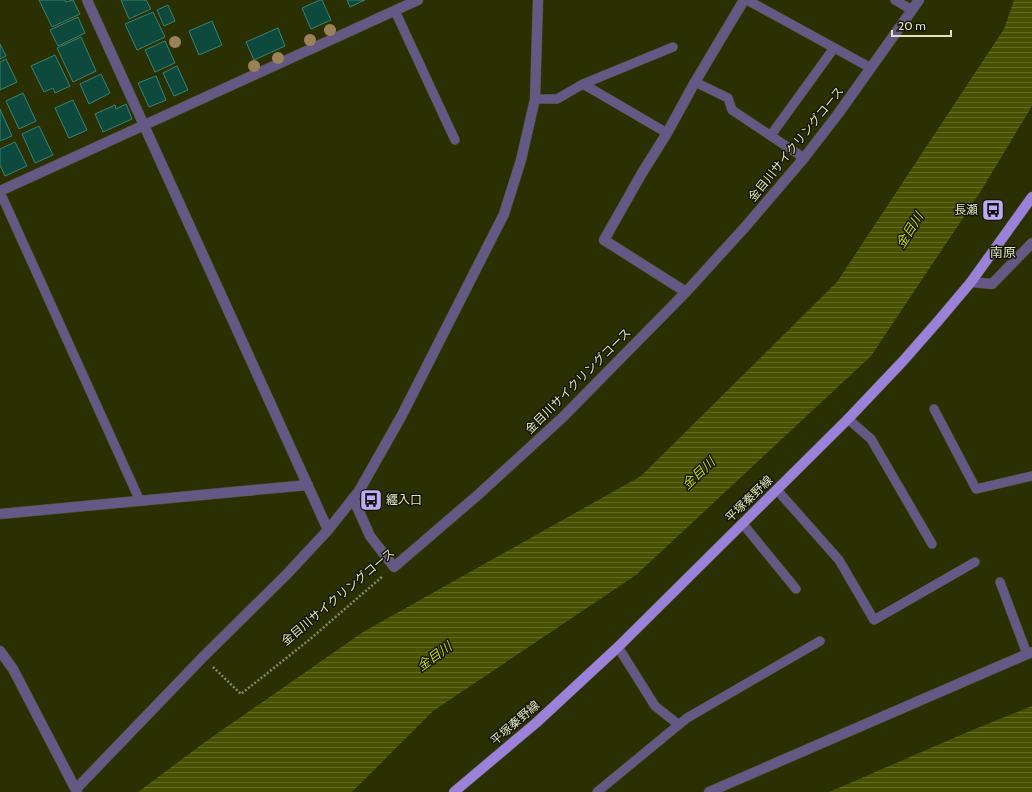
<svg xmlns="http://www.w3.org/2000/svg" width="1032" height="792" viewBox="0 0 1032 792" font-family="Cabin,'Noto Sans JP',sans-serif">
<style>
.water{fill:url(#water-rules)}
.building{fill:#0e493e;stroke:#388373}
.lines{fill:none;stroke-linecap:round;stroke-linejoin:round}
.service-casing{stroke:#484d22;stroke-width:10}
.minor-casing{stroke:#484d22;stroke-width:11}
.tertiary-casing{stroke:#484d22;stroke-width:11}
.primary-casing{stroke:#484d22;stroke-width:11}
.path{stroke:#838963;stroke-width:2.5;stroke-dasharray:2 2;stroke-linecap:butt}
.service{stroke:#645884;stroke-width:9}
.minor{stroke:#645884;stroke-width:10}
.tertiary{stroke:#645884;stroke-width:10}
.primary{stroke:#9c81da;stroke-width:10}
.tree{fill:#9b815a}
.labels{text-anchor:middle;stroke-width:3;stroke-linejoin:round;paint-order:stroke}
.street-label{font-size:12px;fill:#dee4c6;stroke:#141702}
.poi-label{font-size:12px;fill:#dee4c6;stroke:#141702;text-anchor:end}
.water-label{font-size:13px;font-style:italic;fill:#c1d41c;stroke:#141702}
.neighbourhood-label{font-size:13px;fill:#dee4c6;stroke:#141702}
</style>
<defs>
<pattern id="water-rules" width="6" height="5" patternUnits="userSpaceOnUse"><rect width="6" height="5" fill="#485002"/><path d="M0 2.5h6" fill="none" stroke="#626925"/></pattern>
</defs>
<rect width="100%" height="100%" fill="#2b3003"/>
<path class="water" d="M1014,0h18v106l-53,88 -108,162 -235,219 -203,136 -81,81h-214l67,-50 158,-110 278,-156 196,-194 167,-253z
M1032,706v86h-203l141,-61z"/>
<path class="building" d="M39,0h26l1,2 7,-2 7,14 -28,13z
M121,0h25l5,9 -22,10z
M320,0h2l9,20 -20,9 -9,-21z
M347,0h18l-15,7z
M168,5l7,16 -11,5 -7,-16z
M153,12l12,25 -28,13 -12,-26z
M78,17l7,16 -27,13 -8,-16z
M212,21l10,24 -23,10 -10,-24z
M278,28l7,18 -31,14 -8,-18z
M81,37l15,34 -23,11 -16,-34z
M165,41l10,22 -20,9 -10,-22z
M0,44l6,12 -6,3z
M55,55l15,31 -15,7 -2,-5 -9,4 -13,-26z
M6,59l11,23 -17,8v-28z
M177,66l11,24 -14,6 -11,-23z
M101,74l9,19 -21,11 -9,-20z
M156,76l10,24 -17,7 -11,-24z
M23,93l13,28 -17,8 -13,-28z
M73,100l14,30 -18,8 -14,-30z
M126,104l6,15 -29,13 -8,-18 20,-9 1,4z
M0,109l12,27 -12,5z
M39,126l14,29 -18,8 -13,-29z
M15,142l12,24 -22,10 -5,-11v-16z"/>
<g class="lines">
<g class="service-casing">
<path id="service" d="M747,0l124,68
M895,0l17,10
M395,11l60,129
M695,82l33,16 4,12 72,48
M583,84l84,49
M535,99h22l26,-15 90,-37
M771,135l63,-87
M0,192l140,309
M934,409l42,80 56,-13
M848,419l23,20 61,105
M777,490l62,70 35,60 101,-58
M743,524l53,65
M1000,582l27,72
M618,647l37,59 24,19
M597,792l90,-74 133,-77"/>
</g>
<g class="minor-casing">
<path id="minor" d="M87,0l241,530
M0,191l418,-191
M971,282l21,2 40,-41
M686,292l-82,-52 38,-67 25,-40 28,-51 49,-82
M353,498l17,38 24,31 85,-73 84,-77 123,-125 60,-66 58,-68 34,-44 81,-114
M0,514l308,-29
M709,792l323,-140"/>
</g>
<g class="tertiary-casing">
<path id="tertiary" d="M0,651l13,18 64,123
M76,789l127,-132 84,-83 41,-44 31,-39 43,-76 102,-201 17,-54 14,-61 3,-99"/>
</g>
<g class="primary-casing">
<path id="primary" d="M454,792l82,-69 82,-76 230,-228 55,-58 36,-41 32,-38 61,-85"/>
</g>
<path class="path" d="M213,667l28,27 68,-54 74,-64"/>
<use href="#service" class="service"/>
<use href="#minor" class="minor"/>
<use href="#tertiary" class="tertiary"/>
<use href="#primary" class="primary"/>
</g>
<g class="tree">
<circle cx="330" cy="30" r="6"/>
<circle cx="310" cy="40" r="6"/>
<circle cx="175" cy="42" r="6"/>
<circle cx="278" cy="58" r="6"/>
<circle cx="254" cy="66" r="6"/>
</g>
<defs>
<g id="bus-square" transform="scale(1.15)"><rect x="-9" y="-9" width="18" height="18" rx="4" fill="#bea9f5" stroke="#141702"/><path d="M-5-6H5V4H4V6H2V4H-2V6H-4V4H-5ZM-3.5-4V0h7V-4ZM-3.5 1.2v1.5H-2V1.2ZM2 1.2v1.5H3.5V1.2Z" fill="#111"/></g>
</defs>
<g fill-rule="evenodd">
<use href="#bus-square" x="993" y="210"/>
<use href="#bus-square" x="371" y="500"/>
</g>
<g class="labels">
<g class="street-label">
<text transform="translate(796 144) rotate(-51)" y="4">金目川サイクリングコース</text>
<text transform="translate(578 381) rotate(-45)" y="4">金目川サイクリングコース</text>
<text transform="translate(749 499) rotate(-44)" y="4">平塚秦野線</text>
<text transform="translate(338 597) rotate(-40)" y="4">金目川サイクリングコース</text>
<text transform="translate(515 723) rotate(-41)" y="4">平塚秦野線</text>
</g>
<g class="poi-label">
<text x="978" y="214">長瀬</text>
<text x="386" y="504" text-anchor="start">纒入口</text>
</g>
<g class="water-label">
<text transform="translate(909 230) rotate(-58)" y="5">金目川</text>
<text transform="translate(698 473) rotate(-43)" y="5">金目川</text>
<text transform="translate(434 656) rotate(-36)" y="5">金目川</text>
</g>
<g class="neighbourhood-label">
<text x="1003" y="257">南原</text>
</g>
</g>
<path d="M892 30v6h59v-6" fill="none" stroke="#dee4c6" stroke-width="2"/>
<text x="898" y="30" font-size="12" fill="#dee4c6" stroke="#141702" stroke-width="3" paint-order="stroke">20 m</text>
</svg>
